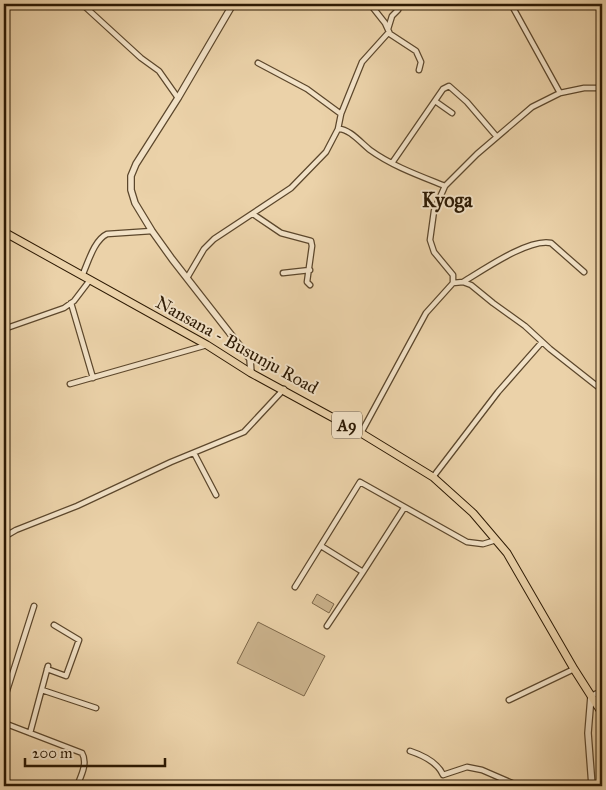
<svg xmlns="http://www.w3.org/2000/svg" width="606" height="790" viewBox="0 0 606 790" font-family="'IM FELL Great Primer',serif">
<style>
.green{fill:#cbb38d;stroke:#7c6648}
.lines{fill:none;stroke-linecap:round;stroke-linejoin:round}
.minor-casing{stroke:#5c472c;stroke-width:7}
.tertiary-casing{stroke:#5c472c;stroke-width:8}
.primary-casing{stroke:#2c1903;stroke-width:9}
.minor{stroke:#f2e2c7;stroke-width:4.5}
.tertiary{stroke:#f2e2c7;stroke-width:5.5}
.primary{stroke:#ebd2a9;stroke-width:7}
.labels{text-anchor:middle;stroke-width:4;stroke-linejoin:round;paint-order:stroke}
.shield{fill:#f2e2c7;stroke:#67553e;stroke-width:1}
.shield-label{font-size:16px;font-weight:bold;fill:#2c1903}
.street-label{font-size:18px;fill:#2c1903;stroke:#f2e2c7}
.quarter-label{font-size:20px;font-weight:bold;fill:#2c1903;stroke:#f2e2c7}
</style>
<rect width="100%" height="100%" fill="#ebd2a9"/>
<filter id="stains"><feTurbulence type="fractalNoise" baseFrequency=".004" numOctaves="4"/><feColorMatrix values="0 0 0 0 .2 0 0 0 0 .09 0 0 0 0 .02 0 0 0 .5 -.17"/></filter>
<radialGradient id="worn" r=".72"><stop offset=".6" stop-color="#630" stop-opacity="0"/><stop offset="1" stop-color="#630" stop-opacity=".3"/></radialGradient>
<path class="green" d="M317,594l17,10 -5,9 -17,-10z
M258,622l67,34 -21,40 -67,-33z"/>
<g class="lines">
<g class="minor-casing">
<path id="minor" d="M82,4l59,54 18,13 19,27
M370,4l15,19 5,11 26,17 5,11 -2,8
M511,4l49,89
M466,5l2,-1
M388,29l4,-13 6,-6
M258,63l49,26 34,25
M435,101l17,12
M338,129l3,-15 21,-52 27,-30
M392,163l51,-74 6,-3 18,16 30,35
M253,214l28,19 30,8 1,5 -5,36 3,3
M283,273l27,-3
M82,276c6,-13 12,-36 25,-42l45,-3
M187,278l17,-29 10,-10 77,-51 35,-36 12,-23c11,-1 24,15 32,21 22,16 50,26 75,36
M463,282c20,-12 66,-44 88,-39l33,29
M453,283l10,-1 8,3 22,18 32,23 25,23 52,41
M71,303l22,75
M4,329l60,-21 10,-7 16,-21
M70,384l137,-39
M361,433l65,-120 27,-30v-8l-19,-23 -4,-12 4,-29 11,-25 32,-32 55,-47 28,-14 24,-5h18
M194,453l22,42
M433,477l65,-85 44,-50
M4,537l12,-7 61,-24 94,-44 73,-30 40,-43
M321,546l42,26
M295,587l65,-105 107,60 16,2 13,-4
M327,626l36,-54 41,-64
M47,669l19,7 13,-36 -25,-15
M42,690l54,18
M591,696l11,-5
M4,700l30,-94
M509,700l65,-31
M4,723l78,30c6,10 -1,23 -5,33
M30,733l18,-67
M410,751c12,4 28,12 33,24l24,-8 15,3 37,16"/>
</g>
<g class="tertiary-casing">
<path id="tertiary" d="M233,4l-55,94 -42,66 -5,12v14l4,13 17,28 20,28 78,100 1,14
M591,696l-3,37 4,53"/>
</g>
<g class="primary-casing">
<path id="primary" d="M4,232l203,113 44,28 110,60 72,44 40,36 34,40 67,116 28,44"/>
</g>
<use href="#minor" class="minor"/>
<use href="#tertiary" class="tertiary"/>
<use href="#primary" class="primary"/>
</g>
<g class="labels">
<rect class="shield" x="332" y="411.5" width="30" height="27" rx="4"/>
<g class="shield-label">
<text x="347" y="431">A9</text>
</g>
<g class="street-label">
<text transform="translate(237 345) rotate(29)" y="6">Nansana - Busunju Road</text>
</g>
<g class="quarter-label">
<text x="447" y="207">Kyoga</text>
</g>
</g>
<rect width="606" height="790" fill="none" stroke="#ebd2a9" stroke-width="20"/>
<rect x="5" y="5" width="596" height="780" fill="none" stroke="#2c1903" stroke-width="2.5"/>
<rect x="10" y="10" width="586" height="770" fill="none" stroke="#2c1903"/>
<path d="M25 758v8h140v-8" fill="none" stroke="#2c1903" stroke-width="2.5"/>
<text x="32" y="758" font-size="15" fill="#2c1903" stroke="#f2e2c7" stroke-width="4" paint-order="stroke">200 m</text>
<rect width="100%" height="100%" filter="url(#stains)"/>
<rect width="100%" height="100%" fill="url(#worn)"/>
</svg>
